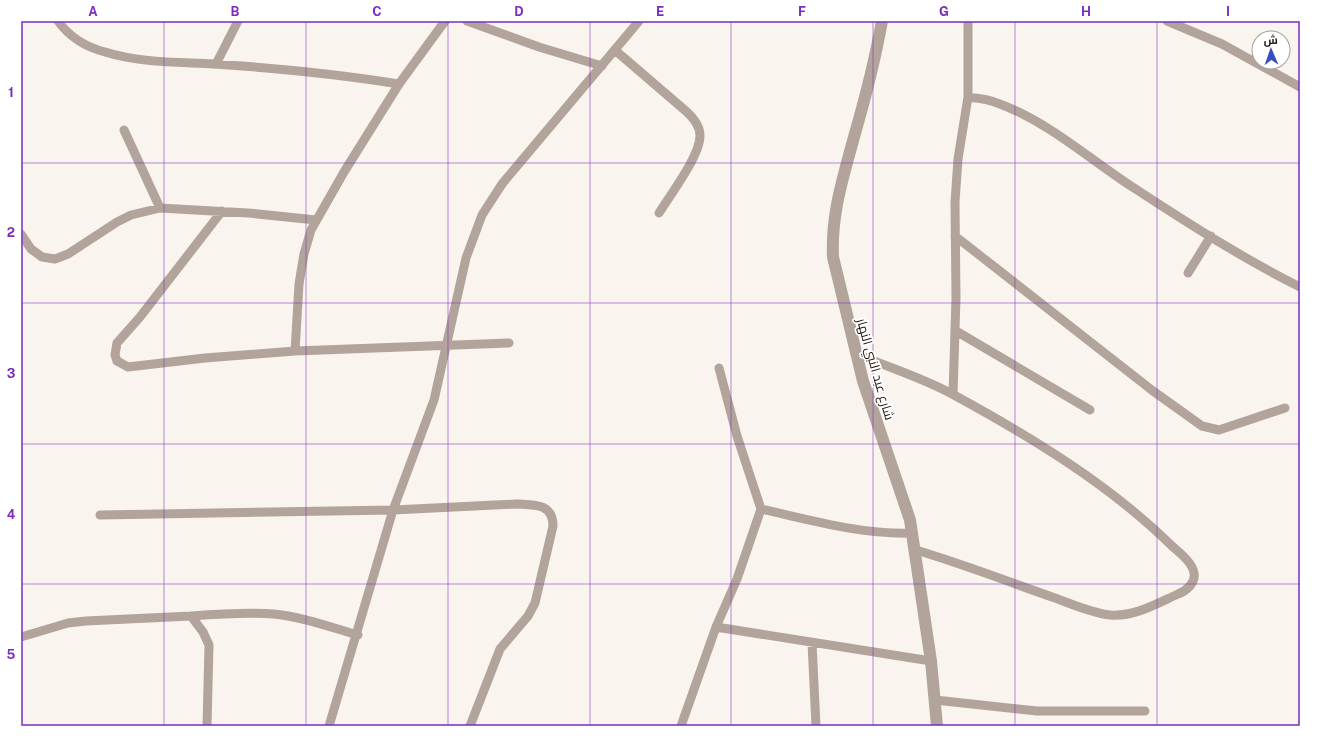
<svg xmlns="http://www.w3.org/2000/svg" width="1321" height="747" viewBox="0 0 1321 747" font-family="'Public Sans',Cairo,sans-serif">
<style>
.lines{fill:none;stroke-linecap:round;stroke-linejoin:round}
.minor{stroke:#b2a49b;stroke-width:9}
.tertiary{stroke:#b2a49b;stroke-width:12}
.grid{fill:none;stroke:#7b2cbf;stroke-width:1;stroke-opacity:0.55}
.labels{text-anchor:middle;stroke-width:3.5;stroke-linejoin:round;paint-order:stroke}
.street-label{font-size:13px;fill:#1a1008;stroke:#fff}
.neatline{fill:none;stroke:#7b2cbf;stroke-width:1.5}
.grid-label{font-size:13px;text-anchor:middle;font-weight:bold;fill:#7b2cbf}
</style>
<rect width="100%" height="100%" fill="#faf4ef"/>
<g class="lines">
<path class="minor" d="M58,21c12,17 28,26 47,31 35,11 73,10 109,12 61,4 124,10 185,20
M467,21l72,26 63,19
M1167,21l55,23 78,43
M616,51l71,61c7,7 13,14 13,24 0,20 -30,59 -41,77
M216,64l22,-43
M968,97v-76
M124,130l36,78
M222,211l-82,106 -23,26 -2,12 2,6 11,6 77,-9 90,-7 214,-8
M21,234l10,15 11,8 13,2 13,-5 49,-32 14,-7 29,-7 88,5 68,7
M955,236l198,155 49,35 17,4 66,-22
M1188,273l23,-37
M956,331l134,79
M295,351l4,-67 5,-30 7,-24 33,-58 55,-88 46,-63
M855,353c32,14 69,25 99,42 77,42 155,89 218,151 8,7 20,16 22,27 2,10 -8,18 -16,21 -22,10 -44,23 -68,21 -19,-2 -38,-11 -55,-17 -46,-16 -92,-34 -139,-48
M953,394l3,-96 -1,-96 3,-43 10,-62c9,1 20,2 29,6 49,17 91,55 134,83 55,36 111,72 169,101
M761,509c49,11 101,26 152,24
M100,515l293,-5 124,-6c17,1 36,-1 36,22l-18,77 -7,13 -28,33 -30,77
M191,616c27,-2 55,-4 83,-2 29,3 56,13 84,21
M716,627l215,34
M21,637l47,-14 18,-2 105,-5 12,16 6,13 -2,81
M812,643l4,83
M935,700l102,11h108
M329,726l64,-216 41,-110 32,-142 16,-43 20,-31 137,-163
M681,726l35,-99 21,-48 24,-70 -24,-73 -18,-68"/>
<path class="tertiary" d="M882,21c-7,39 -17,78 -28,116 -11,41 -23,77 -21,120l30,124 47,139 21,141 6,65"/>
</g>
<path class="grid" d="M164,21v705M306,21v705M448,21v705M590,21v705M731,21v705M873,21v705M1015,21v705M1157,21v705M21,163h1279M21,303h1279M21,444h1279M21,584h1279"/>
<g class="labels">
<g class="street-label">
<text transform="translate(876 369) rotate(74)" y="5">شارع عبد النبي النهار</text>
</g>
</g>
<rect width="1321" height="747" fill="none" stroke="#ffffff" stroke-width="44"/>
<g transform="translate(1271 50) rotate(358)"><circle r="19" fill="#ffffff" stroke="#a39f9c"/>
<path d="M0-3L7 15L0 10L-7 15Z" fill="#394dc0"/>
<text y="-6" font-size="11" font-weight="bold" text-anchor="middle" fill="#1a1008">ش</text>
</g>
<rect x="22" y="22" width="1277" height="703" class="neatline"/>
<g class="grid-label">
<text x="93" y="16">A</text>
<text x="235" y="16">B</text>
<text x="377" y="16">C</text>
<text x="519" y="16">D</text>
<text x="660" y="16">E</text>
<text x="802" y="16">F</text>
<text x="944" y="16">G</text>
<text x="1086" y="16">H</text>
<text x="1228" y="16">I</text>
<text x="11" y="97">1</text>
<text x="11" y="237">2</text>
<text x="11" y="378">3</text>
<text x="11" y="519">4</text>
<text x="11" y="659">5</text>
</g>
</svg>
